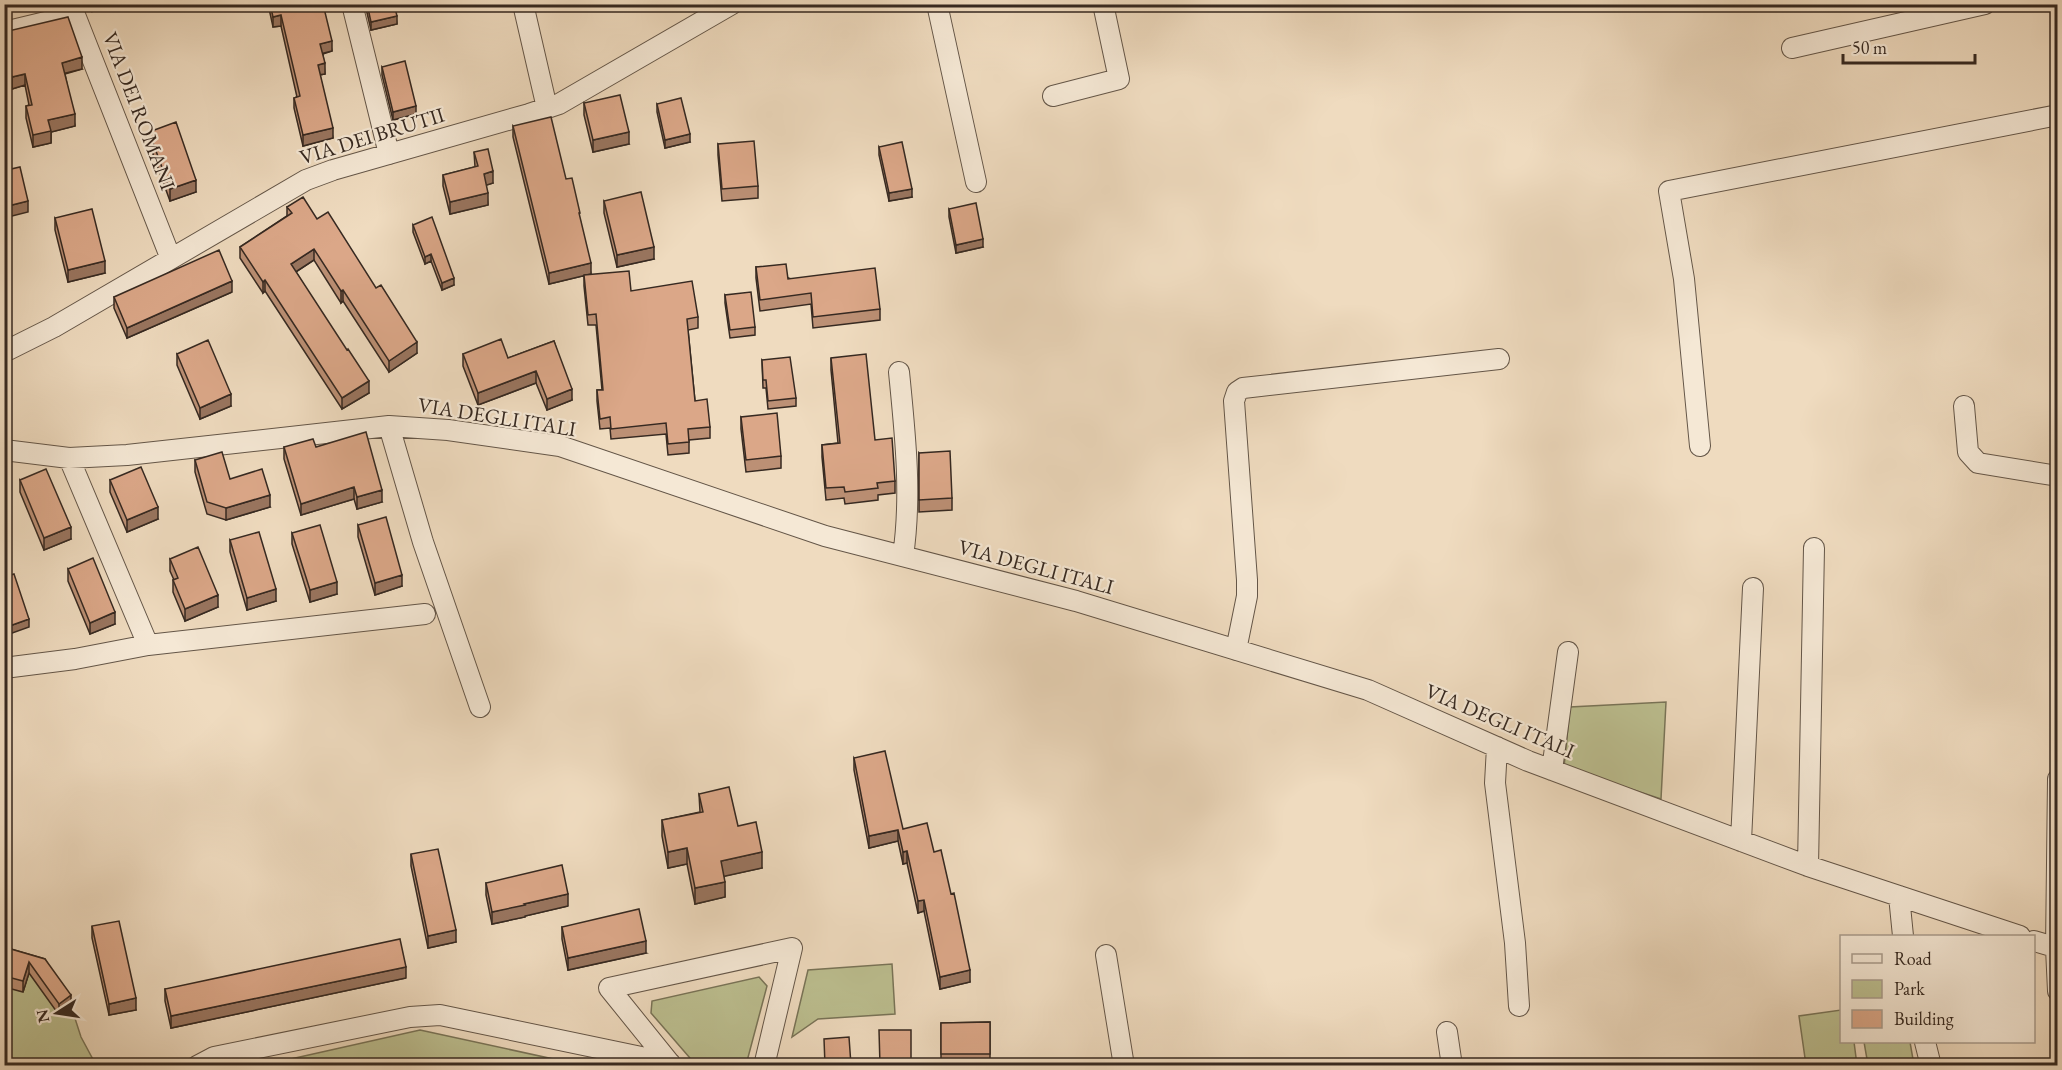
<svg xmlns="http://www.w3.org/2000/svg" width="2062" height="1070" viewBox="0 0 2062 1070" font-family="'EB Garamond',serif">
<style>
.green{fill:#bcbf90;stroke:#797458;stroke-width:1.5}
.lines{fill:none;stroke-linecap:round;stroke-linejoin:round}
.minor-casing{stroke:#645648;stroke-width:22}
.path{stroke:#362921;stroke-width:3;stroke-dasharray:4.5 3;stroke-linecap:butt}
.minor{stroke:#f5e8d5;stroke-width:20}
.wall{fill:#bc9075;stroke:#362921;stroke-width:1.5}
.shaded-wall{fill:#99755f;stroke:#362921;stroke-width:1.5}
.building{fill:#dba788;stroke:#362921;stroke-width:1.5}
.labels{text-anchor:middle;stroke-width:4.5;stroke-linejoin:round;paint-order:stroke}
.street-label{font-size:21px;fill:#362921;stroke:#f5e8d5}
</style>
<rect width="100%" height="100%" fill="#efdbbf"/>
<filter id="stains"><feTurbulence type="fractalNoise" baseFrequency=".00333" numOctaves="4"/><feColorMatrix values="0 0 0 0 .2 0 0 0 0 .09 0 0 0 0 .02 0 0 0 .5 -.17"/></filter>
<radialGradient id="worn" r=".72"><stop offset=".6" stop-color="#630" stop-opacity="0"/><stop offset="1" stop-color="#630" stop-opacity=".3"/></radialGradient>
<path class="green" d="M1666,702l-5,97 -97,-32 6,-60z
M4,958l41,12 26,36 10,31 15,28h-91z
M892,964l3,50 -77,5 -26,18 16,-67z
M759,977l8,9 -21,79h-50l-45,-52 1,-12z
M1841,1010l1,32h12l3,23h-51l-7,-49z
M420,1030l161,35h-317z
M1864,1042h46l4,23h-46z"/>
<g class="lines">
<g class="minor-casing">
<path id="minor" d="M352,4l37,150
M523,4l24,104
M937,4l39,178
M4,32l71,-17 96,244
M1792,48l193,-44
M1053,96l66,-17 -16,-75
M4,352l50,-25 252,-147 27,-10 196,-56 30,-10 173,-100
M899,372c6,61 13,123 4,184
M1964,406l4,46 10,11 80,13
M389,426l34,116 57,165
M1700,446l-16,-167 -15,-88 389,-76
M4,450l65,8 58,-3 262,-29 59,4 112,16 265,90 251,65 292,89 160,71 280,105 212,70
M69,458l79,187
M1236,650l11,-54v-16l-13,-179 3,-9 6,-4 256,-29
M4,668l71,-9 73,-14 277,-31
M1497,747l-2,36 20,160 4,63
M1552,770l16,-118
M2058,779l-2,169 2,43
M1741,841l12,-253
M1808,866l6,-318
M1899,896l4,40
M2034,941l24,7
M1106,955l18,111
M1447,1032l5,34
M1925,1042l6,24
M197,1066l17,-9 196,-40 30,-2 230,48
M672,1066l-63,-78 183,-40 -28,118"/>
</g>
<path class="path" d="M91,11l25,-7"/>
<use href="#minor" class="minor"/>
</g>
<path class="wall" d="M268,4h55l9,47 -9,3 2,20 -5,1 13,63 -30,8 -9,-38v-10l3,-1 -16,-71 -8,1z
M365,4h29l3,20 -26,6z
M4,32l78,37 -17,5 10,52 -24,6v11l-18,4 -7,-29v-12l3,-1 -4,-20 -13,4 -8,-26z
M382,67l34,47 -23,6 -11,-45z
M584,103l45,41 -36,8 -9,-37z
M657,104l33,38 -25,6 -8,-36z
M513,126l67,93 11,55 -42,10 -36,-147z
M149,132l47,60 -26,9 -21,-58z
M718,144l40,42v12l-36,3 -4,-46z
M879,147l33,50 -23,4 -10,-46z
M474,152l19,31 -7,2 2,20 -38,9 -7,-28v-11l32,-8z
M604,201l50,58 -37,8 -13,-54z
M287,207l30,12 100,134 -28,19 -46,-71 -2,2 -27,-43 -18,12 73,121 -27,16 -77,-118 -2,2 -23,-35v-11l47,-31z
M949,209l34,38 -27,6 -7,-36z
M55,218l50,55 -37,9 -13,-52z
M413,225l41,60 -12,5 -11,-29 -6,3 -12,-32z
M756,267l124,42v11l-67,8 -2,-24 -51,7 -4,-33z
M584,275l47,16 67,26v11l-10,2 7,71 15,26v11l-21,2v13l-21,2 -2,-21 -55,5 -1,-11 -10,1 -3,-28v-11h5l-6,-65h-8l-4,-39z
M232,292l-105,46 -13,-30v-11z
M725,295l30,32v8l-25,3 -5,-35z
M554,341l18,59 -25,10 -11,-27 -58,22 -15,-39v-12l45,4z
M177,354l54,52 -31,13 -23,-54z
M831,358l44,82 20,41v12l-17,2v5l-33,4 -1,-6 -18,2 -4,-43v-12l16,-2 -7,-73z
M762,360l34,38v8l-28,3 -2,-21h-3z
M741,417l40,39v12l-35,4 -5,-43z
M284,447h32l66,55 -25,7 -3,-10 -53,16 -17,-56z
M919,453l33,45v12l-33,2z
M195,460l75,47 -44,13 -19,-6 -12,-42z
M20,480l51,59 -27,11 -24,-58z
M110,480l48,39 -31,13 -17,-40z
M358,525l44,61 -27,9 -17,-58z
M292,533l45,61 -27,8 -18,-58z
M230,540l46,61 -29,9 -17,-58z
M170,559l48,48 -33,14 -12,-29v-12h1l-4,-9z
M68,569l47,55 -25,10 -22,-53z
M854,758l49,71 31,23 36,130 -30,7 -16,-78 -6,2 -11,-50 -4,1 -5,-23 -29,7 -15,-78z
M699,794l39,32 24,42 -38,8 1,21 -30,7 -8,-40 -19,4 -6,-32v-16l38,-8z
M411,854l45,88 -28,6 -17,-82z
M486,883l82,23 -43,10v1l-33,7 -6,-29z
M92,926l44,84 -27,5 -17,-77z
M562,927l84,26 -78,17 -6,-31z
M4,947l41,12 26,47 -12,9 -30,-42 -6,19 -19,-5z
M406,978l-235,50 -6,-27v-12z
M990,1022v43h-49v-42z"/>
<path class="shaded-wall" d="M281,15v11l-8,1v-10z
M397,16v8l-26,6v-8z
M332,41v10l-12,3v-10z
M82,57v12l-20,5v-11z
M325,63v11l-7,1v-10z
M25,74v11l-13,4v-12z
M416,106v8l-23,6v-8z
M75,114v12l-24,6v11l-18,4v-12l15,-15z
M333,128v10l-30,8v-11z
M629,132v12l-36,8v-12z
M690,134v8l-25,6v-8z
M493,171v12l-9,3v-12z
M196,180v12l-26,9v-12z
M912,189v8l-23,4v-8z
M488,193v12l-38,9v-12z
M28,201v11l-24,6v-11z
M983,239v8l-27,6v-8z
M654,247v12l-37,8v-12z
M314,249v11l-23,15v-11z
M431,254v7l-6,3v-7z
M105,261v12l-37,9v-12z
M591,263v11l-42,10v-11z
M454,278v7l-12,5v-7z
M265,280v11l-2,2v-11z
M232,281v11l-105,46v-10z
M343,290v11l-2,2v-12z
M417,342v11l-28,19v-11z
M536,371v12l-58,22v-12z
M369,381v12l-27,16v-11z
M572,389v11l-25,10v-11z
M231,394v12l-31,13v-11z
M354,487v12l-53,16v-11z
M382,490v12l-25,7v-12z
M270,495v12l-44,13v-12z
M158,507v12l-31,13v-12z
M71,527v12l-27,11v-12z
M402,575v11l-27,9v-12z
M337,582v12l-27,8v-12z
M276,589v12l-29,9v-12z
M218,595v12l-33,14v-12z
M115,612v12l-25,10v-11z
M29,619v8l-25,9v-8z
M898,830v11l-29,7v-12z
M687,848v16l-19,4v-16z
M907,851v12l-4,1v-12z
M762,852v16l-41,9v-16z
M725,882v15l-30,7v-16z
M568,894v12l-43,10v1l-33,7v-12l32,-8z
M924,900v11l-6,2v-12z
M456,930v12l-28,6v-12z
M646,941v12l-78,17v-12z
M29,962v11l-6,19v-11z
M406,967v11l-235,50v-12z
M970,970v12l-30,7v-12z
M71,995v11l-12,9v-11z
M136,998v12l-27,5v-11z"/>
<path class="building" d="M270,4h53l9,37 -12,3 5,19 -7,2 15,63 -30,7 -9,-37 6,-2 -19,-81 -8,2z
M367,4h27l3,12 -26,6z
M68,17l14,40 -20,6 13,51 -27,6 3,11 -18,4 -7,-29 6,-1 -7,-31 -13,3 -8,-26v-19z
M405,61l11,45 -23,6 -11,-45z
M620,95l9,37 -36,8 -9,-37z
M681,98l9,36 -25,6 -8,-36z
M551,117l15,62 6,-1 8,35h-1l12,50 -42,10 -36,-147z
M176,122l20,58 -26,9 -21,-57z
M754,141l4,45 -36,3 -4,-45z
M902,142l10,47 -23,4 -10,-46z
M4,143l7,26 9,-2 8,34 -24,6z
M488,149l5,22 -9,3 4,19 -38,9 -7,-27 35,-9 -4,-14z
M641,192l13,55 -37,8 -13,-54z
M303,197l14,22 11,-7 48,76 5,-3 36,57 -28,19 -46,-71 -2,1 -27,-42 -23,15 56,86 1,-1 21,32 -27,17 -77,-118 -2,2 -23,-35 52,-34 -5,-6z
M976,203l7,36 -27,6 -7,-36z
M92,209l13,52 -37,9 -13,-52z
M432,217l22,61 -12,5 -11,-29 -6,3 -12,-32z
M219,250l13,31 -105,47 -13,-31z
M786,264l2,15 87,-11 5,41 -67,8 -2,-24 -51,7 -4,-33z
M629,271l2,20 61,-10 6,36 -11,2 8,82 12,-2 3,28 -22,2 1,13 -21,2 -2,-21 -55,6 -1,-12 -10,2 -3,-29h6l-7,-76 -8,1 -4,-40z
M751,292l4,35 -25,3 -5,-35z
M501,339l7,19 46,-17 18,48 -25,10 -11,-28 -58,22 -15,-39z
M208,340l23,54 -31,14 -23,-54z
M866,354l9,86 17,-2 3,43 -18,2 1,5 -33,4 -1,-5 -18,1 -4,-43 18,-2 -9,-85z
M790,357l6,41 -28,3 -2,-21h-3l-1,-20z
M777,413l4,43 -35,4 -5,-43z
M366,432l16,58 -25,7 -3,-10 -53,17 -17,-57 29,-8 3,8z
M950,451l2,47 -33,2v-47z
M222,452l8,27 32,-10 8,26 -44,13 -19,-6 -12,-42z
M141,467l17,40 -31,13 -17,-40z
M46,469l25,58 -27,11 -24,-58z
M386,517l16,58 -27,8 -17,-58z
M320,525l17,57 -27,8 -18,-57z
M259,532l17,57 -29,9 -17,-58z
M198,547l20,48 -33,14 -12,-29 5,-2 -8,-19z
M93,558l22,54 -25,11 -22,-54z
M14,574l15,45 -25,9v-51z
M885,751l18,78 24,-6 7,29 7,-2 10,44 3,-1 16,77 -30,7 -16,-77 -6,1 -11,-50 -4,1 -5,-22 -29,6 -15,-78z
M729,787l9,39 18,-4 6,30 -41,9 4,21 -30,6 -8,-40 -19,4 -6,-32 41,-8 -4,-18z
M438,849l18,81 -28,6 -17,-82z
M562,865l6,29 -44,10 1,1 -33,7 -6,-29z
M639,909l7,32 -78,17 -6,-31z
M119,921l17,77 -27,6 -17,-78z
M400,939l6,28 -235,49 -6,-27z
M4,947l41,12 26,36 -12,9 -30,-42 -6,19 -19,-5z
M990,1022v32h-49v-31z
M879,1030h32v35h-31z
M849,1037l2,28h-26l-1,-26z"/>
<g class="labels">
<g class="street-label">
<text transform="translate(139 111) rotate(69)" y="7">VIA DEI ROMANI</text>
<text transform="translate(372 136) rotate(-17)" y="7">VIA DEI BRUTII</text>
<text transform="translate(497 417) rotate(9)" y="7">VIA DEGLI ITALI</text>
<text transform="translate(1036 567) rotate(15)" y="7">VIA DEGLI ITALI</text>
<text transform="translate(1500 721) rotate(23)" y="7">VIA DEGLI ITALI</text>
</g>
</g>
<rect width="2062" height="1070" fill="none" stroke="#efdbbf" stroke-width="24"/>
<rect x="6" y="6" width="2050" height="1058" fill="none" stroke="#362921" stroke-width="3"/>
<rect x="12" y="12" width="2038" height="1046" fill="none" stroke="#362921" stroke-width="1.5"/>
<rect x="1840" y="935" width="195" height="108" fill="#f5e8d5" stroke="#a99c8d" stroke-width="1.5"/>
<rect x="1852" y="954" width="30" height="9" fill="#f5e8d5" stroke="#a99c8d" stroke-width="1.5"/>
<text x="1894" y="965" font-size="18" fill="#362921">Road</text>
<rect x="1852" y="980" width="30" height="18" fill="#bcbf90" stroke="#a99c8d" stroke-width="1.5"/>
<text x="1894" y="995" font-size="18" fill="#362921">Park</text>
<rect x="1852" y="1010" width="30" height="18" fill="#dba788" stroke="#a99c8d" stroke-width="1.5"/>
<text x="1894" y="1025" font-size="18" fill="#362921">Building</text>
<g transform="translate(57 1013) rotate(258)" stroke="#f5e8d5" stroke-width="4.5" paint-order="stroke">
<path d="M0-4.5L10 22L0 15L-10 22Z" fill="#362921"/>
<text y="-9" font-size="16" font-weight="bold" text-anchor="middle" fill="#362921">N</text>
</g>
<path d="M1843 54v9h132v-9" fill="none" stroke="#362921" stroke-width="3"/>
<text x="1852" y="54" font-size="18" fill="#362921" stroke="#f5e8d5" stroke-width="4.5" paint-order="stroke">50 m</text>
<rect width="100%" height="100%" filter="url(#stains)"/>
<rect width="100%" height="100%" fill="url(#worn)"/>
</svg>
